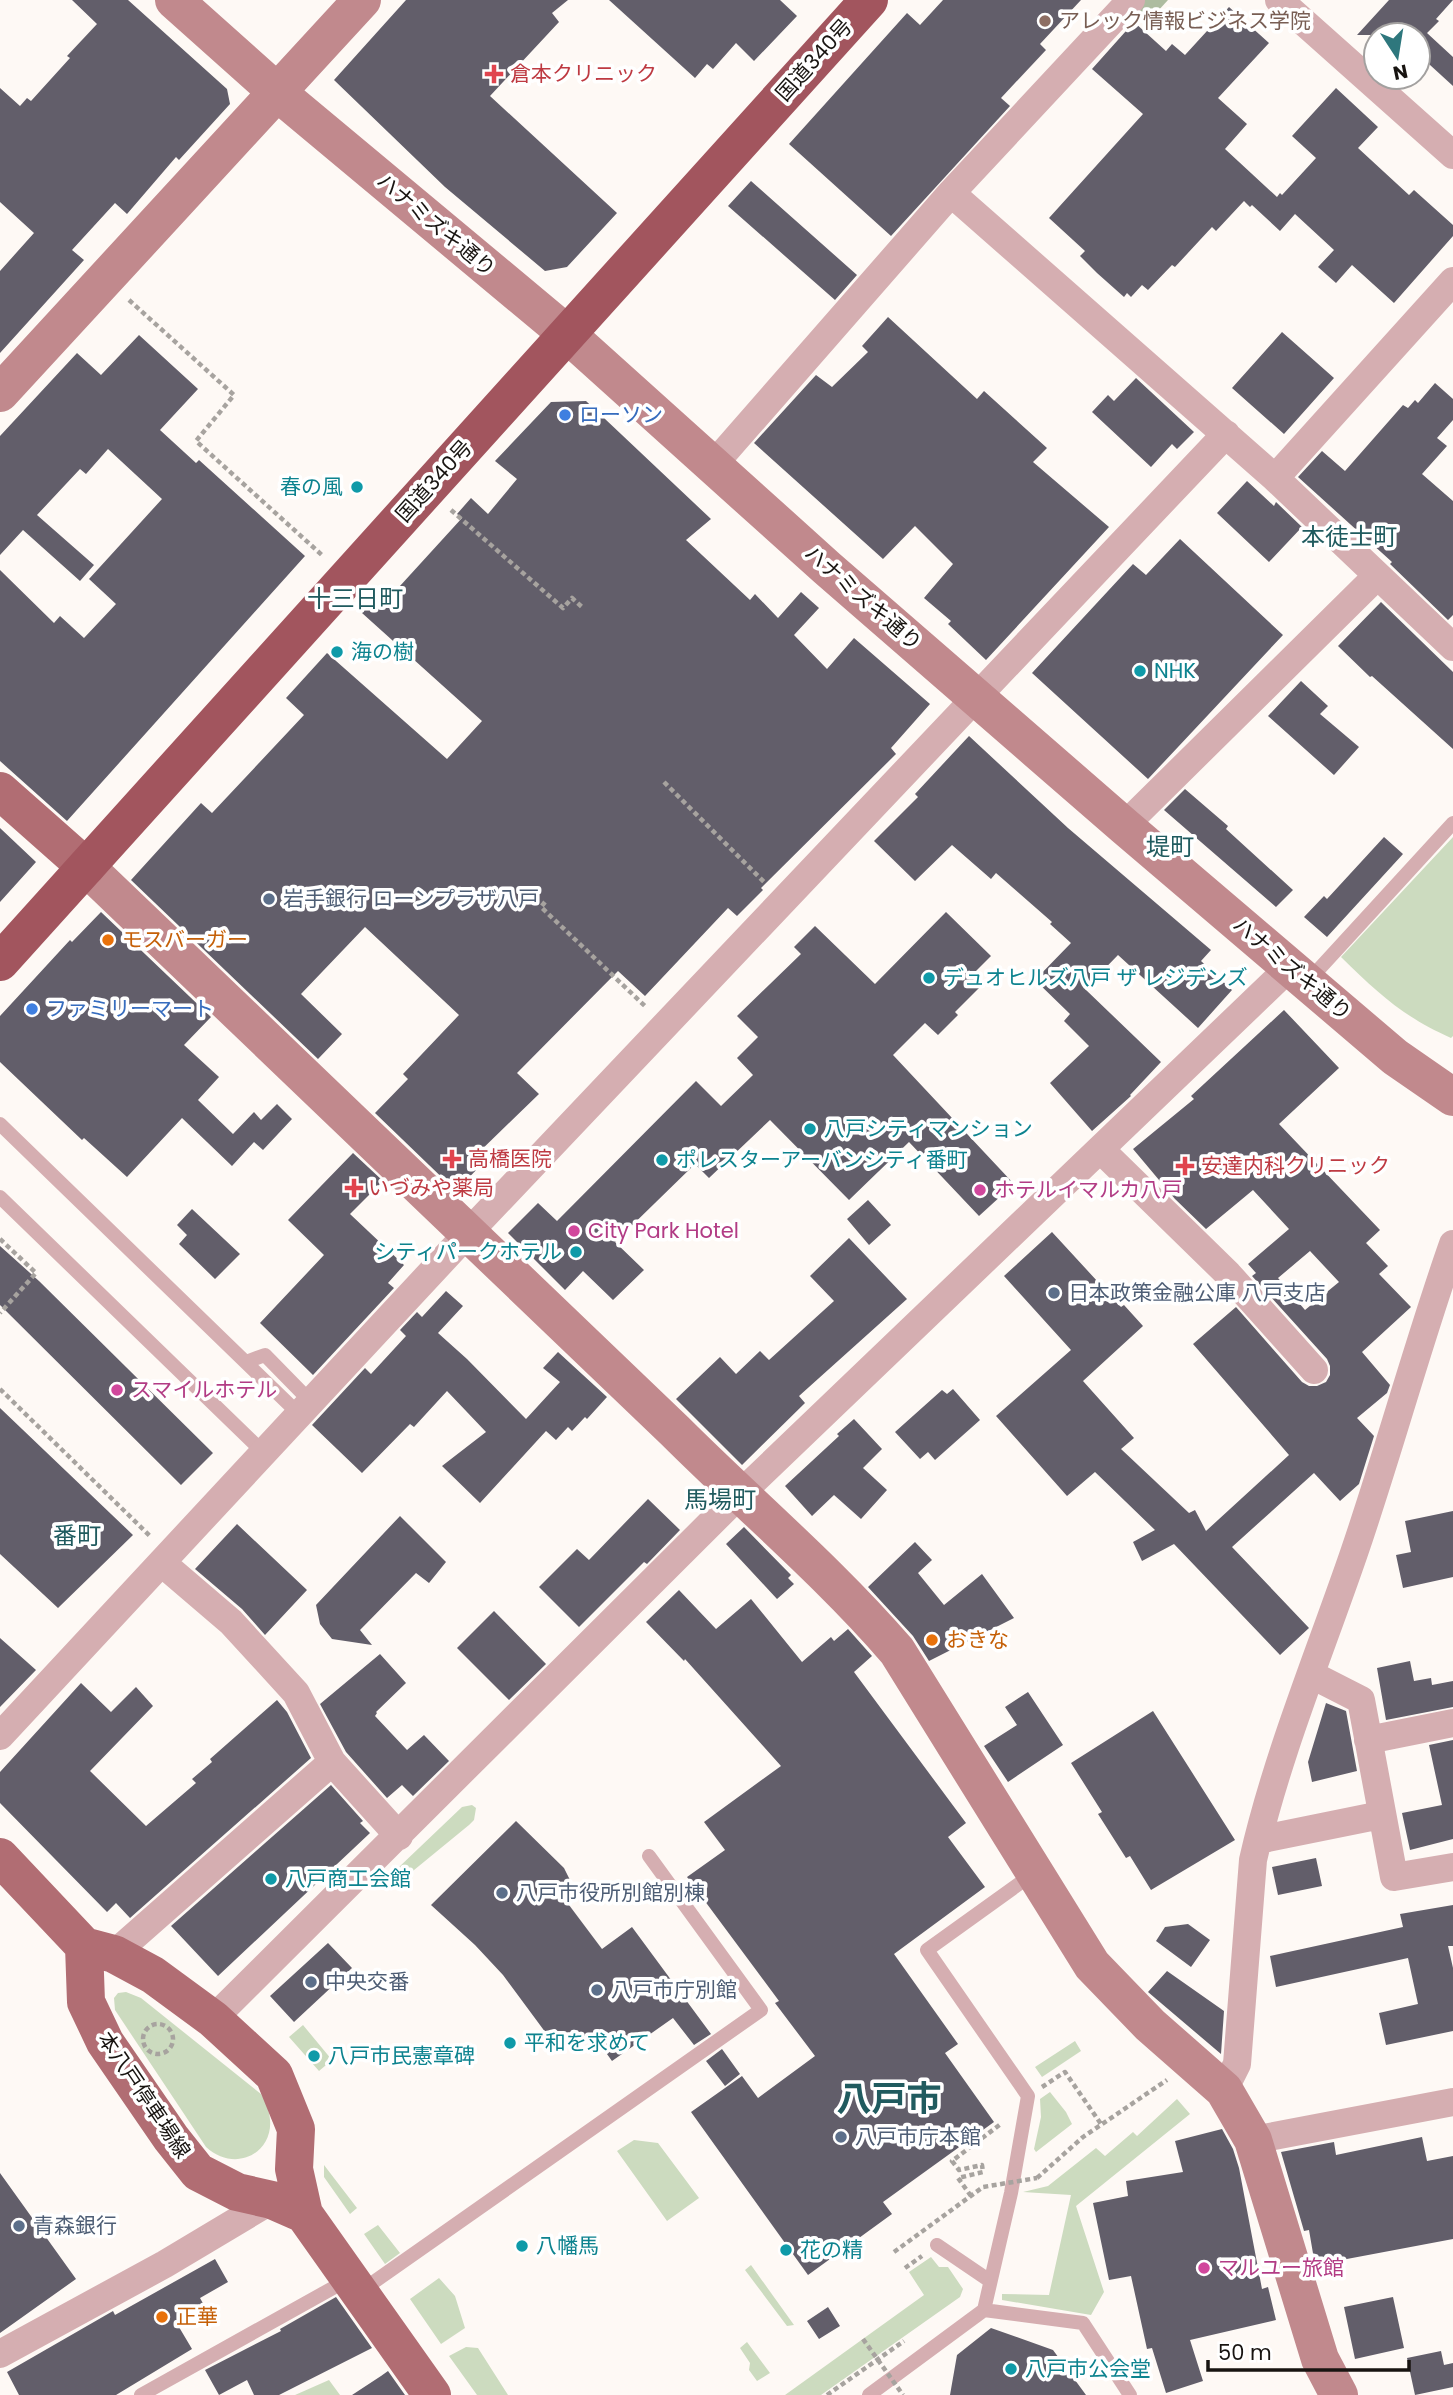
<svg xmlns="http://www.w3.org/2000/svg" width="1453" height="2395" viewBox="0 0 1453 2395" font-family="Poppins,'Noto Sans JP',sans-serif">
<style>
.green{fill:#ccdbbf}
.forest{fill:#adbca0}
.building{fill:#625e6a;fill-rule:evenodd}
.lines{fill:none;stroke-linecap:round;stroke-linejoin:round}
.path{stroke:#a7a39f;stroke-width:4.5;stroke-dasharray:5 3.5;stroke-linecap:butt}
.lane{stroke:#d5aeb1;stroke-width:14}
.street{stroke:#d5aeb1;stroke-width:28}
.secondary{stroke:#c1898d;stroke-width:38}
.primary{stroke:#b16d73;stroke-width:38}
.highway{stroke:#a2555e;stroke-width:38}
.path-bridge{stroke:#a7a39f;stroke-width:4.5;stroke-dasharray:5 3.5;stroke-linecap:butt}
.education-dot{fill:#8d6e63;stroke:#fff;stroke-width:2.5}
.health-dot{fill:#e0444e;stroke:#fff;stroke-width:2.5}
.shop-dot{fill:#3f7fe0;stroke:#fff;stroke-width:2.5}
.culture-dot{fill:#0f9aa8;stroke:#fff;stroke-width:2.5}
.service-dot{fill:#5c6f8a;stroke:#fff;stroke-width:2.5}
.food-dot{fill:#e8710a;stroke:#fff;stroke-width:2.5}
.hotel-dot{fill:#d1479c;stroke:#fff;stroke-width:2.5}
.labels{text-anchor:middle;stroke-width:7;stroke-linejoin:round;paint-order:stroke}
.education-label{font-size:21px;fill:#785e54;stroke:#fff;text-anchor:start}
.street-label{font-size:21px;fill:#181411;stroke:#fff}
.health-label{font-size:21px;fill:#be3a42;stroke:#fff;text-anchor:start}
.shop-label{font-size:21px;fill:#366cbe;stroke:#fff;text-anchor:start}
.culture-label{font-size:21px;fill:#0d838f;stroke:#fff;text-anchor:start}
.service-label{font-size:21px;fill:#4e5e75;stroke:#fff;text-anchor:start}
.food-label{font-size:21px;fill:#c56008;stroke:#fff;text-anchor:start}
.hotel-label{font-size:21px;fill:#b23c85;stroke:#fff;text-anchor:start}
.quarter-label{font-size:24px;fill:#205b5f;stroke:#fff}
.town-label{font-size:35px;font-weight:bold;fill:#205b5f;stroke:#fff}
</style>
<rect width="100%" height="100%" fill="#fef9f5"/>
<path class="green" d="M1453,837v199l-2,2c-49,-22 -72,-44 -110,-81z
M472,1805l4,3 -2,12 -5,5 -72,59 -2,-4 3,-12 64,-61z
M126,1992l15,6 120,96c30,49 -20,85 -55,53l-91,-137 -1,-12 4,-5z
M303,2025l29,35 -13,11 -30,-34z
M1075,2041l6,10 -39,26 -7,-10z
M1050,2092l16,20 6,12 -36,28 -2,-3 7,-32 -1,-18z
M1177,2099l13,15 -114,92 28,86 -13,23 -89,-15v-6l47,1 22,-100 -48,-3 25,-6 48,-38 9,8 28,-24 4,4z
M634,2140l24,3 41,55 -32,23 -50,-70z
M324,2165l33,43 -7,6 -26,-37z
M378,2225l22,28 -15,11 -21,-30z
M931,2257l8,10h9l15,22 -3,8 -139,98h-36l139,-100 -15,-23z
M751,2265l43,60 -7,1 -42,-56z
M439,2278l16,18 10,32 -24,16 -31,-45z
M747,2342l23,31 -13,8 -8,-11 1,-7 -10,-15z
M466,2347l12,1 30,47h-31l-28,-39z
M329,2380l11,15h-45z"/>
<path class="forest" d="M1139,0h29l-22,24 -15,-13z"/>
<path class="building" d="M72,0h56l99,89 3,15 -51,56 -3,-3 -49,57 -12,-11 -43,47 12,10 -84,93v-82l34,-38 -34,-31v-114l20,18 7,-8 4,3 39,-43 -3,-2 30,-32z
M406,0h162l-16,13 7,9 -69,74 127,117 -50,54 -22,4 -100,-84 -111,-107z
M609,0h171l17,16 -43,45 -18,-18 -23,26 -6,-5 -12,14z
M943,0h138l-41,44 6,6 -45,48 9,8 -119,130 -102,-92 118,-131 13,12z
M1389,0h64l-17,19 3,2 -12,12 26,24v29l-35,-32v-19h-61z
M1229,7l40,36 -51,55 29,26 -22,25 52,48 3,-4 2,2 34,-37 -24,-22 44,-48 42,39 -20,21 51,47 5,-5 39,35v11l-59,67 -42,-38 -16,18 -18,-16 16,-17 -39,-36 -15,17 -28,-26 -2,2 -6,-6 -28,30 -4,-4 -37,40 -3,-2 -24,25 -6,-5 -11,12 -4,-4 -3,4 -27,-24 -17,-17 5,-5 -36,-33 94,-104 -51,-45 42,-47 32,29 6,-7 13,11z
M751,181l106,94 -22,25 -107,-94z
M888,317l89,82 7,-8 63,57 -14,14 76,65 -123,133 -38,-36 3,-3 -27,-23 29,-34 -38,-38 -32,33 -129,-116 62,-68 16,12 36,-35 -6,-6z
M1282,332l52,46 -50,56 -52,-46z
M139,335l59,54 -38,41 36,33 3,-3 106,96 -238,265 -67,-60v-191l54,53 6,-7 24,22 32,-34 -27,-25 73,-80 -54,-50 -22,25 -6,-5 -43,46 57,50 -14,16 -57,-51 -23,25v-119l77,-83 24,22z
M1136,378l58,54 -17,17 -5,-5 -21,23 -59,-55 16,-17 6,6z
M1435,383l18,16v21l-16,18 10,8 -25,28 31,27v114l-5,5 -58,-56 2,-2 -94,-85 24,-26 23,20 58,-66 5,3 7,-8 3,3z
M586,401l125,118 -25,21 64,60 5,-6 23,24 23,-26 18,16 -25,27 33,34 27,-31 76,66 -39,44 5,6 -135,134 2,2 -26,26 -9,-8 -83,88 -27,-25 -101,102 22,21 -66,64 8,7 -25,26 -81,-78 33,-34 -5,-5 56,-59 -94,-88 -64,67 41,40 -24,25 -187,-179 70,-77 11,10 92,-98 -18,-17 41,-45 120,106 35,-38 -120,-108 19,-22 8,7 73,-80 -5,-4 14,-16 17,16 29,-35 -22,-18 56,-59z
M1247,481l27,25 2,-4 26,25 -33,35 -52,-49z
M1180,539l103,96 -135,144 -116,-106 101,-109 13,11z
M1381,602l72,70v77l-81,-73 -2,1 -32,-31z
M1301,681l27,25 -8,8 39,33 -25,28 -66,-59z
M969,736l99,92 143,122 -10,11 31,29 -34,38 -80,-73 -33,34 76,73 -31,33 1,1 -39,35 -42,-48 39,-37 -25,-25 6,-7 -35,-34 36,-37 -21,-19 2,-2 -56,-49 -5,6 -39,-34 -37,36 -41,-40 44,-44 -3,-3z
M1185,789l43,37 -2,3 67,61 -17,17 -112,-97z
M0,828l36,34 -36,40z
M1384,837l19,17 -76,83 -23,-20 20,-21 3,3z
M101,912l110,105 -27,28 35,32 -21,23 35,34 21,-22 7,8 16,-16 15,15 -29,31 -9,-8 -22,24 -50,-48 -55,59 -43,-39 -2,2 -82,-78v-46l70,-76 2,2z
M946,912l45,44 -18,18 10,10 -28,28 3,3 -20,20 -13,-12 -32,32 121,129 -35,32 -70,-74 -60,58 -79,-80 -61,58 -14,-14 -80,78 29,28 -31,30 -30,-29 -18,19 -57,-57 30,-30 19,18 139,-140 25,25 32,-31 -16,-17 21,-21 -21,-21 64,-62 -7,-7 21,-21 60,58z
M1284,1010l55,58 -60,56 101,106 -14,13 22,23 -9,8 32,33 -49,45 28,33 -3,8 -30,25 17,18 -15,48 -19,17 -26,-28 -82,74 77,81 -29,27 -106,-111 -32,17 -9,-19 22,-12 -60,-58 -28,24 -71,-80 75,-66 -67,-74 48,-44 69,75 3,-2 19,21 -60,55 51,57 -13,11 68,64 6,-3 11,21 83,-76 -96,-111 43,-37 66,75 7,4h8l9,-4 4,-7v-9l-3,-7 -75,-83 4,-3 -8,-9 41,-35 -36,-39 -47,39 -31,-30 -42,-50 61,-50 -3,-3zM1310,1251l29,31 -34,28 -27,-32z
M353,1153l30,28 -33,33 54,51 -16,18 6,5 -81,87 -53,-52 64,-68 -36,-35z
M868,1200l23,25 -22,20 -22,-26z
M192,1209l48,45 -25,25 -36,-35 8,-9 -10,-10z
M849,1238l58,61 -108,97 6,7 -63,62 -66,-66 44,-42 16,17 24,-23 9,9 65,-59 -24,-25z
M0,1246l39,35 174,172 -32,32 -181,-180z
M446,1291l17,15 -25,27 29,26 59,60 34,-37 -17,-14 15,-16 49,45 -20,22 -2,-2 -13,14 -4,-4 -12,13 -10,-9 -66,72 -38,-37 44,-34 -39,-41 -33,36 -4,-3 -48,49 -50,-48 53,-57 6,6 35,-38 -6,-6 17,-18 5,5z
M953,1389l27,31 -45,40 -7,-8 -8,7 -25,-27 47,-42 5,4z
M0,1408l133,127 -75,73 -58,-54z
M854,1419l28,30 -19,19 24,22 -26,29 -27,-24 -22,21 -27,-30 54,-50 -2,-2z
M648,1499l32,31 -33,34 -3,-2 -65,65 -40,-40 38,-38 12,11z
M1453,1511v66l-50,11 -7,-33 15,-3 -6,-31z
M400,1516l46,46 -17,21 -13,-10 -56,57 12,15 -40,-6 -12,-15 -4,-19z
M237,1524l70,66 -42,45 -23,-26 -47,-40z
M744,1527l47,48 -3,3 6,6 -17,15 -51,-55z
M915,1542l17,18 -14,13 26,32 38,-31 32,44 -85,43 -16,-25 -45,-49z
M679,1590l37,39 35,-30 51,63 29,-25 3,4 14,-12 24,27 -18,16 112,151 -18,14 37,50 -91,67 64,90 -13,9 49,69 -111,80 9,12 -84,61 -117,-163 51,-36 16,22 57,-42 -40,-53 4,-2 -92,-124 38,-27 -21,-28 77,-56 -96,-107 -1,2 -38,-39z
M494,1611l52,53 -37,36 -52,-52z
M0,1638l36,32 -36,37z
M380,1654l26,29 -30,29 1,1 -2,3 32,34 17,-15 25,26 -36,35 -11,-11 -15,13 -41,-46 -26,-48z
M1410,1661l4,20 17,-3 1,7 21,-4v26l-67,13 -9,-52z
M81,1683l30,29 25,-25 17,19 -63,65 56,55 50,-43 -4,-4 20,-17 -2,-3 67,-59 10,12 24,46 -181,160 -14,-15 -9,9 -107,-109v-31z
M1028,1692l35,53 -55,37 -24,-36 33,-21 -12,-18z
M1326,1703l20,8 11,60 -45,11 -4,-20z
M1153,1711l82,129 -84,50 -21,-34 -4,2 -28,-44 4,-2 -31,-49z
M1453,1740v99l-43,11 -8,-37 40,-8 -13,-60z
M331,1785l32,36 -3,2 10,10 -152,143 -47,-50z
M516,1821l48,47 6,12 -10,13 42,56 30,-22 79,107 -17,11 -21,-27 -61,43 -18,-25 -13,9 -6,-10 -18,13 -54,-73 -28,-30 -44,-40z
M1316,1858l6,28 -44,9 -6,-28z
M1453,1905v41h-5l5,22v63l-67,14 -7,-32 39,-9 -10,-46 -132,29 -6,-31 133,-29 -3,-13z
M1188,1924l22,16 -19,27 -35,-26 9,-14z
M328,1943l24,25 -58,54 -24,-26z
M1167,1971l57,40 -3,43 -73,-62z
M722,2049l18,25 -15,12 -19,-25z
M1222,2129l11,20 6,19 23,121 6,-2 8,33 -86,20 13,41 -37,12 -14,-45 -5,1 -16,-73 -22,4 -16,-77 35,-7 -2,-15 57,-9 -8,-31z
M1422,2137l5,24 26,-5v83l-138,26 -6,-35 -5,1 -23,-79 53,-10 2,13z
M0,2173l76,106 -76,54z
M215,2259l13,23 -28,16 5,9 -29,15 16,27 -76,46h-97l-12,-23 106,-61 2,4z
M336,2297l36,51 -93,47h-25l-7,-15 -28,15 -14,-25 76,-39 -1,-2z
M1393,2297l11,51 -49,11 -11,-52z
M828,2307l12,19 -21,13 -12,-18z
M991,2328l62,22 33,45h-136l7,-40z
M1441,2351l3,14 9,-2v24l-38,8 -8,-37z
M388,2371l17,24h-53l29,-19z"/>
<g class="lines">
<path class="path" d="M129,300l105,95 -38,46 127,115
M451,510l112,98 9,-10 10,9
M664,782l101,101
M545,902l-4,5 106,101
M0,1239l36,34 -36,40
M0,1389l151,148
M143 2039a15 15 0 1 1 30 0a15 15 0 1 1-30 0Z
M1042,2087l23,-15 36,52
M1037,2178l46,-41 84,-57
M971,2196l-13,-18 25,-6 -1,-7 -23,5 -7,-9 50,-38
M905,2268l17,-12
M827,2395l77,-54"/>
<path class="lane" d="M1309,980l144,-157
M0,1124l300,291
M0,1197l264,256
M246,1362l19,-7 46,47
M937,2245l53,36
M361,2291l400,-281 -112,-154
M984,2310l99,13 47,72
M141,2395l208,-116
M869,2395l115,-85 27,-117 17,-97 -101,-146 107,-77"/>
<path class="street" d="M1279,0l174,155
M951,193l324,285 178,169
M714,464l237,-271 180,-193
M1275,478l178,-197
M1124,826l253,-250
M1101,1150l127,124 86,96
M162,1563l69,59 65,71 36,69 67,74
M1312,1675l49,25 33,177 59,-10
M0,1736l468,-503 758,-799
M1368,1740l85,-17
M1258,1840l123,-25
M114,1954l218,-192
M213,2019l526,-524 552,-529
M1224,2090l13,-26 16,-204c24,-105 66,-205 101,-307 35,-102 63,-207 99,-309
M1253,2140l200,-38
M0,2354l165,-90 107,-64"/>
<path class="secondary" d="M174,0l104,93 289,241 260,234 297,258 271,231 58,40
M0,393l362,-393
M86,867l589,564c73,73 154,141 222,220l195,314 58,60 74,65 29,50 67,219 19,36"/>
<path class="primary" d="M0,791l86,76
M0,1857l84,89 30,8 39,21 60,44 61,56 22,54 -2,40 10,45 128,181
M84,1946l2,56 19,40 66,96 27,34 39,20 35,8 32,14"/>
<path class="highway" d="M0,962l869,-962"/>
<path class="path-bridge" d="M894,2252l89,-65 54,-9
M863,2339l40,56"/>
</g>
<circle class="education-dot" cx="1045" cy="21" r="7"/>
<g class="health-dot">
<path d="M490.5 63.5h7v7h7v7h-7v7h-7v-7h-7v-7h7z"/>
<path d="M448.5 1148.5h7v7h7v7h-7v7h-7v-7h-7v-7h7z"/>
<path d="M1181.5 1155.5h7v7h7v7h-7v7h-7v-7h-7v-7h7z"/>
<path d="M350.5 1177.5h7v7h7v7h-7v7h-7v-7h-7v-7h7z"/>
</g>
<g class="shop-dot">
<circle cx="565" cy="415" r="7"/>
<circle cx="32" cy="1009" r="7"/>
</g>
<g class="culture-dot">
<circle cx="357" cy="487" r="7"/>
<circle cx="337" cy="652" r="7"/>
<circle cx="1140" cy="671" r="7"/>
<circle cx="929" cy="978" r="7"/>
<circle cx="810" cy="1129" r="7"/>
<circle cx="662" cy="1160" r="7"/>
<circle cx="576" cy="1252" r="7"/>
<circle cx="271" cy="1879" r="7"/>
<circle cx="510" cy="2043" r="7"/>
<circle cx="314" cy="2056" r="7"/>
<circle cx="522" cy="2246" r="7"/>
<circle cx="786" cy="2250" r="7"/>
<circle cx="1011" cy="2369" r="7"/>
</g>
<g class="service-dot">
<circle cx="269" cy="899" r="7"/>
<circle cx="1054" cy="1293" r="7"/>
<circle cx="502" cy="1893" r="7"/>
<circle cx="311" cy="1982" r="7"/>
<circle cx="597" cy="1990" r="7"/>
<circle cx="841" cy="2137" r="7"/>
<circle cx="19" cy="2226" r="7"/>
</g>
<g class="food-dot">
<circle cx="108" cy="940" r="7"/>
<circle cx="932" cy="1640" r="7"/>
<circle cx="162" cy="2317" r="7"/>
</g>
<g class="hotel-dot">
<circle cx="980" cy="1190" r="7"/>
<circle cx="574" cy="1231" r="7"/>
<circle cx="117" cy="1390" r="7"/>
<circle cx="1204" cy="2268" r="7"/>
</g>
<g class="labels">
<g class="education-label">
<text x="1059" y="28">アレック情報ビジネス学院</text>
</g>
<g class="street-label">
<text transform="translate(814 60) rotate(-48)" y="7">国道340号</text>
<text transform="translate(436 225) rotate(40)" y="7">ハナミズキ通り</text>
<text transform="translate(434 481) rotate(-48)" y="7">国道340号</text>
<text transform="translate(863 598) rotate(41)" y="7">ハナミズキ通り</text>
<text transform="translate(1292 969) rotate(40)" y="7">ハナミズキ通り</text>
<text transform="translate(144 2095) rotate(56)" y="7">本八戸停車場線</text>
</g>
<g class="health-label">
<text x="510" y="81">倉本クリニック</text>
<text x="468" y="1166">高橋医院</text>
<text x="1201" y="1173">安達内科クリニック</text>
<text x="368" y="1195">いづみや薬局</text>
</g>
<g class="shop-label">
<text x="579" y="422">ローソン</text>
<text x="46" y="1016">ファミリーマート</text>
</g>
<g class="culture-label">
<text x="343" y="494" text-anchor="end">春の風</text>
<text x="351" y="659">海の樹</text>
<text x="1154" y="678">NHK</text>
<text x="943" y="985">デュオヒルズ八戸 ザ レジデンズ</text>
<text x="824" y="1136">八戸シティマンション</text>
<text x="676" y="1167">ポレスターアーバンシティ番町</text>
<text x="562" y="1259" text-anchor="end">シティパークホテル</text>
<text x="285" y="1886">八戸商工会館</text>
<text x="524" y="2050">平和を求めて</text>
<text x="328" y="2063">八戸市民憲章碑</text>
<text x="536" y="2253">八幡馬</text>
<text x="800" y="2257">花の精</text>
<text x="1025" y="2376">八戸市公会堂</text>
</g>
<g class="service-label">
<text x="283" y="906">岩手銀行 ローンプラザ八戸</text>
<text x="1068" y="1300">日本政策金融公庫 八戸支店</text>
<text x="516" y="1900">八戸市役所別館別棟</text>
<text x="325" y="1989">中央交番</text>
<text x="611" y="1997">八戸市庁別館</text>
<text x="855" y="2144">八戸市庁本館</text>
<text x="33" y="2233">青森銀行</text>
</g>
<g class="food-label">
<text x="122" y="947">モスバーガー</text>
<text x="946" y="1647">おきな</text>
<text x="176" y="2324">正華</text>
</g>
<g class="hotel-label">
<text x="994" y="1197">ホテルイマルカ八戸</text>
<text x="588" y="1238">City Park Hotel</text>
<text x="131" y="1397">スマイルホテル</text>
<text x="1218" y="2275">マルユー旅館</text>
</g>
<g class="quarter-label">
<text x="1349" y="545">本徒士町</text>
<text x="355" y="607">十三日町</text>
<text x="1170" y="855">堤町</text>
<text x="720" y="1508">馬場町</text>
<text x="77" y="1544">番町</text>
</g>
<g class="town-label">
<text x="889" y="2111">八戸市</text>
</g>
</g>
<g transform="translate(1397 56) rotate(168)"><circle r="33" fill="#ffffff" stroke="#a3a1a0" stroke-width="2"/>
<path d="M0-5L12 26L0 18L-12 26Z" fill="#2e777d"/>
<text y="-10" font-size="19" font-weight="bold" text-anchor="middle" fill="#181411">N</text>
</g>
<path d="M1208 2360v10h201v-10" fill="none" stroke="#181411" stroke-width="3.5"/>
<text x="1218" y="2360" font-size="21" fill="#181411" stroke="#ffffff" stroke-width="5" paint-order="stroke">50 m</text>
</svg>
